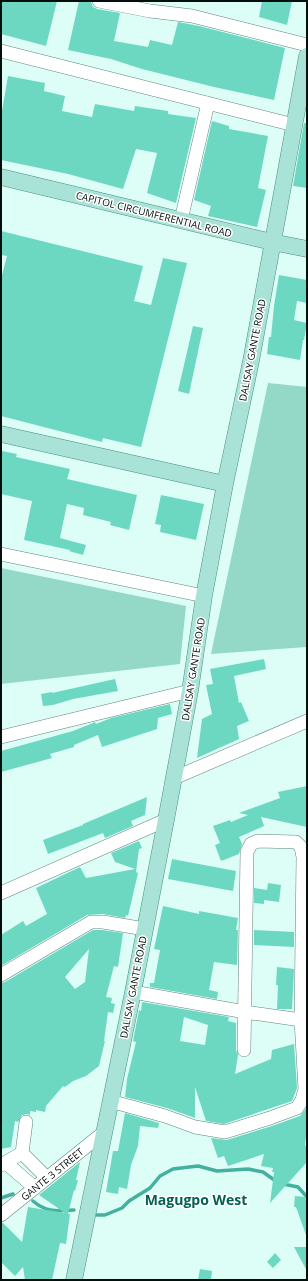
<svg xmlns="http://www.w3.org/2000/svg" width="308" height="1281" viewBox="0 0 308 1281" font-family="'Open Sans',sans-serif">
<style>
.green{fill:#94d8c8}
.lines{fill:none;stroke-linecap:round;stroke-linejoin:round}
.stream{stroke:#43b19d;stroke-width:3.5}
.building{fill:#6dd8c2;fill-rule:evenodd}
.minor-casing{stroke:#64837c;stroke-width:14}
.major-casing{stroke:#4a8d7f;stroke-width:17}
.minor{stroke:#fff;stroke-width:13}
.major{stroke:#a9e3d7;stroke-width:16}
.labels{text-anchor:middle;stroke-width:3;stroke-linejoin:round;paint-order:stroke}
.street-label{font-size:10px;fill:#040f0c;stroke:#fff}
.district-label{font-size:14px;font-weight:bold;fill:#036154;stroke:#fff}
</style>
<rect width="100%" height="100%" fill="#dcfef6"/>
<path class="green" d="M268,383l39,4v260l-96,7z
M1,568l185,38 -6,58 -179,20z"/>
<g class="lines">
<path class="stream" d="M283,1184l15,3 9,10
M1,1198l12,-4
M33,1201c14,12 24,10 41,9
M97,1215h8l17,-7 7,-7 21,-13 10,-12 13,-7 25,-3 19,5 31,-2 15,3 14,10"/>
</g>
<path class="building" d="M1,1h56l-11,45 -45,-12z
M79,1l12,1 2,5 4,2 23,4 -6,28 34,6 2,-7 22,5 6,-23 21,4 86,22 -11,52 -60,-13 -72,-18 -31,-10 -43,-9z
M262,1h30l-5,24 -28,-8z
M8,76l37,7 -1,8 21,5 -3,15 30,6 3,-13 39,7 1,-5 33,5v3l28,4 -20,85 -29,-10 10,-40 -21,-4 -13,40 -55,-15 -67,-14v-43z
M212,121l17,5v3l39,7 -10,52 8,2 -9,37 -49,-11 3,-10 -17,-6z
M304,123h3v65l-14,-2z
M1,231l142,35 -9,35 17,4 12,-47 24,5 -46,184 -38,-9 -1,4 -101,-26v-137l6,-23 -6,-1z
M279,275l28,5v23l-10,-2 -3,19 13,3 -3,17h-1l-3,20 -33,-6 2,-17h2l3,-31z
M193,326l10,2 -14,66 -11,-3z
M2,451l15,3 -1,3 54,12 -3,10 70,16 -8,35 -19,-5 1,-3 -28,-7 1,-7 -17,-4 -7,34 26,7 -3,10 -14,-4 1,-1 -46,-10 8,-39 -31,-7v-38z
M161,495l43,9 -8,36 -36,-8 1,-7 -6,-1z
M264,659l2,10 -32,7 5,27 2,-1 8,19 -12,5 2,13 -42,19 5,-39 10,-5 -6,-29 7,-1 -3,-15z
M115,679l3,12 -45,8 -20,6 -10,1 -2,-12 11,-2v1z
M170,704l2,10 -14,4 -1,11 -55,18 -4,-12 -24,10v2l-24,7 2,4 -51,14v-21l72,-20 20,-8 2,-1 1,2 15,-6z
M307,786v41l-46,-10 3,9 -25,11 3,7 -3,10 -18,7 -6,-16 5,-2 -7,-17 17,-6 1,2 17,-7 -9,-2 41,-15 -2,-6z
M147,797l-2,18 -14,6 2,5 -28,12 -2,-5 -55,21 -5,-14 40,-15v-1z
M139,841l3,7 -3,1 -3,23 2,1 -10,43 -2,-1 -1,3 -22,-4 -16,1 -86,51v-31l22,-14 3,5 21,-12 -11,-26 44,-21 6,11 49,-9 -20,-7 -4,-9z
M172,859l64,12 -3,20 -65,-12z
M268,883l13,2 -2,17 -15,-2v4l-10,-1v-15l13,2z
M163,906l36,8v-3l39,7 -2,12h2l-1,35 -23,-3 -5,28 9,2 -1,7 -67,-12v-4h4l6,-33 -6,-1z
M93,930h9l21,3 -5,34 -4,-1 -8,31 6,1 -1,5 4,1 -2,9 -5,-1 -4,29h1l-6,25 -13,10 -13,5 -8,6 -2,-1 -17,20 -1,6 -9,-2v2l-6,-1v4l-3,-1 -5,1 -4,7 -3,-1 -4,26 -10,2v-166l4,-1zM89,949l-4,33 -10,7 -10,-12z
M254,930l40,2v15l-40,-2z
M277,967l17,2 -2,40h-15l1,-24h-2z
M142,1002l87,15 -1,4 8,2v27l2,5 -3,19 36,-15 1,-9 22,-6 3,44 -5,13 -68,23 -18,-3 -11,-34v31l-28,-10 -42,-11 2,-18 9,-37 -3,-1 6,-31 2,1zM184,1017l24,8 -3,20 -25,-4z
M307,1107v21l-2,18h2v16l-37,41 4,-31h-2l1,-4 -12,-2 3,-12 -36,12 -4,-10 -6,2 -7,-20 16,2 45,-14 28,-10z
M125,1113l34,10 -1,5 -18,-2 -2,20 -7,19 -4,24 -8,-2 -1,7 -12,-2 7,-41h5z
M80,1162l-4,18h2l-3,11 -1,-1 -6,24h2l-4,30 -6,-1 -8,37h-27l-2,-13 -8,9 -14,-14v-39h2l19,19 6,-35 37,6 -26,-18z
M295,1196l12,1v38h-1l-10,-28h-2z
M294,1247h13v24z
M275,1253l6,7 -8,8 -6,-6z
M200,1269l12,2 -1,9h-13z"/>
<g class="lines">
<g class="minor-casing">
<path id="minor" d="M99,1l51,10 42,5 115,29
M1,51l293,74
M181,220l27,-117
M1,554l203,42
M1,737l189,-46
M174,778l133,-57
M1,893l165,-73
M1,975l90,-53h12l42,7
M133,992l112,20 56,8
M110,1101l55,15 30,11 30,5 45,-14 27,-10 5,-8 3,-11 -4,-69 2,-163 -2,-10 -5,-5 -38,-1 -7,3 -4,8 -3,198
M22,1153l25,25
M6,1163l29,25
M1,1165l21,-12 4,-31
M1,1215l102,-82"/>
</g>
<g class="major-casing">
<path id="major" d="M1,177l271,65 35,7
M1,434l224,50
M74,1280l59,-288 33,-172 24,-129 14,-95 21,-112 26,-123 56,-305"/>
</g>
<use href="#minor" class="minor"/>
<use href="#major" class="major"/>
</g>
<g class="labels">
<g class="street-label">
<text transform="translate(154 214) rotate(14)" y="4">CAPITOL CIRCUMFERENTIAL ROAD</text>
<text transform="translate(252 350) rotate(-79)" y="4">DALISAY GANTE ROAD</text>
<text transform="translate(193 669) rotate(-81)" y="4">DALISAY GANTE ROAD</text>
<text transform="translate(133 987) rotate(-79)" y="4">DALISAY GANTE ROAD</text>
<text transform="translate(52 1174) rotate(-39)" y="4">GANTE 3 STREET</text>
</g>
<g class="district-label">
<text x="196" y="1205">Magugpo West</text>
</g>
</g>
<rect width="308" height="1281" fill="none" stroke="#040f0c" stroke-width="4"/>
</svg>
